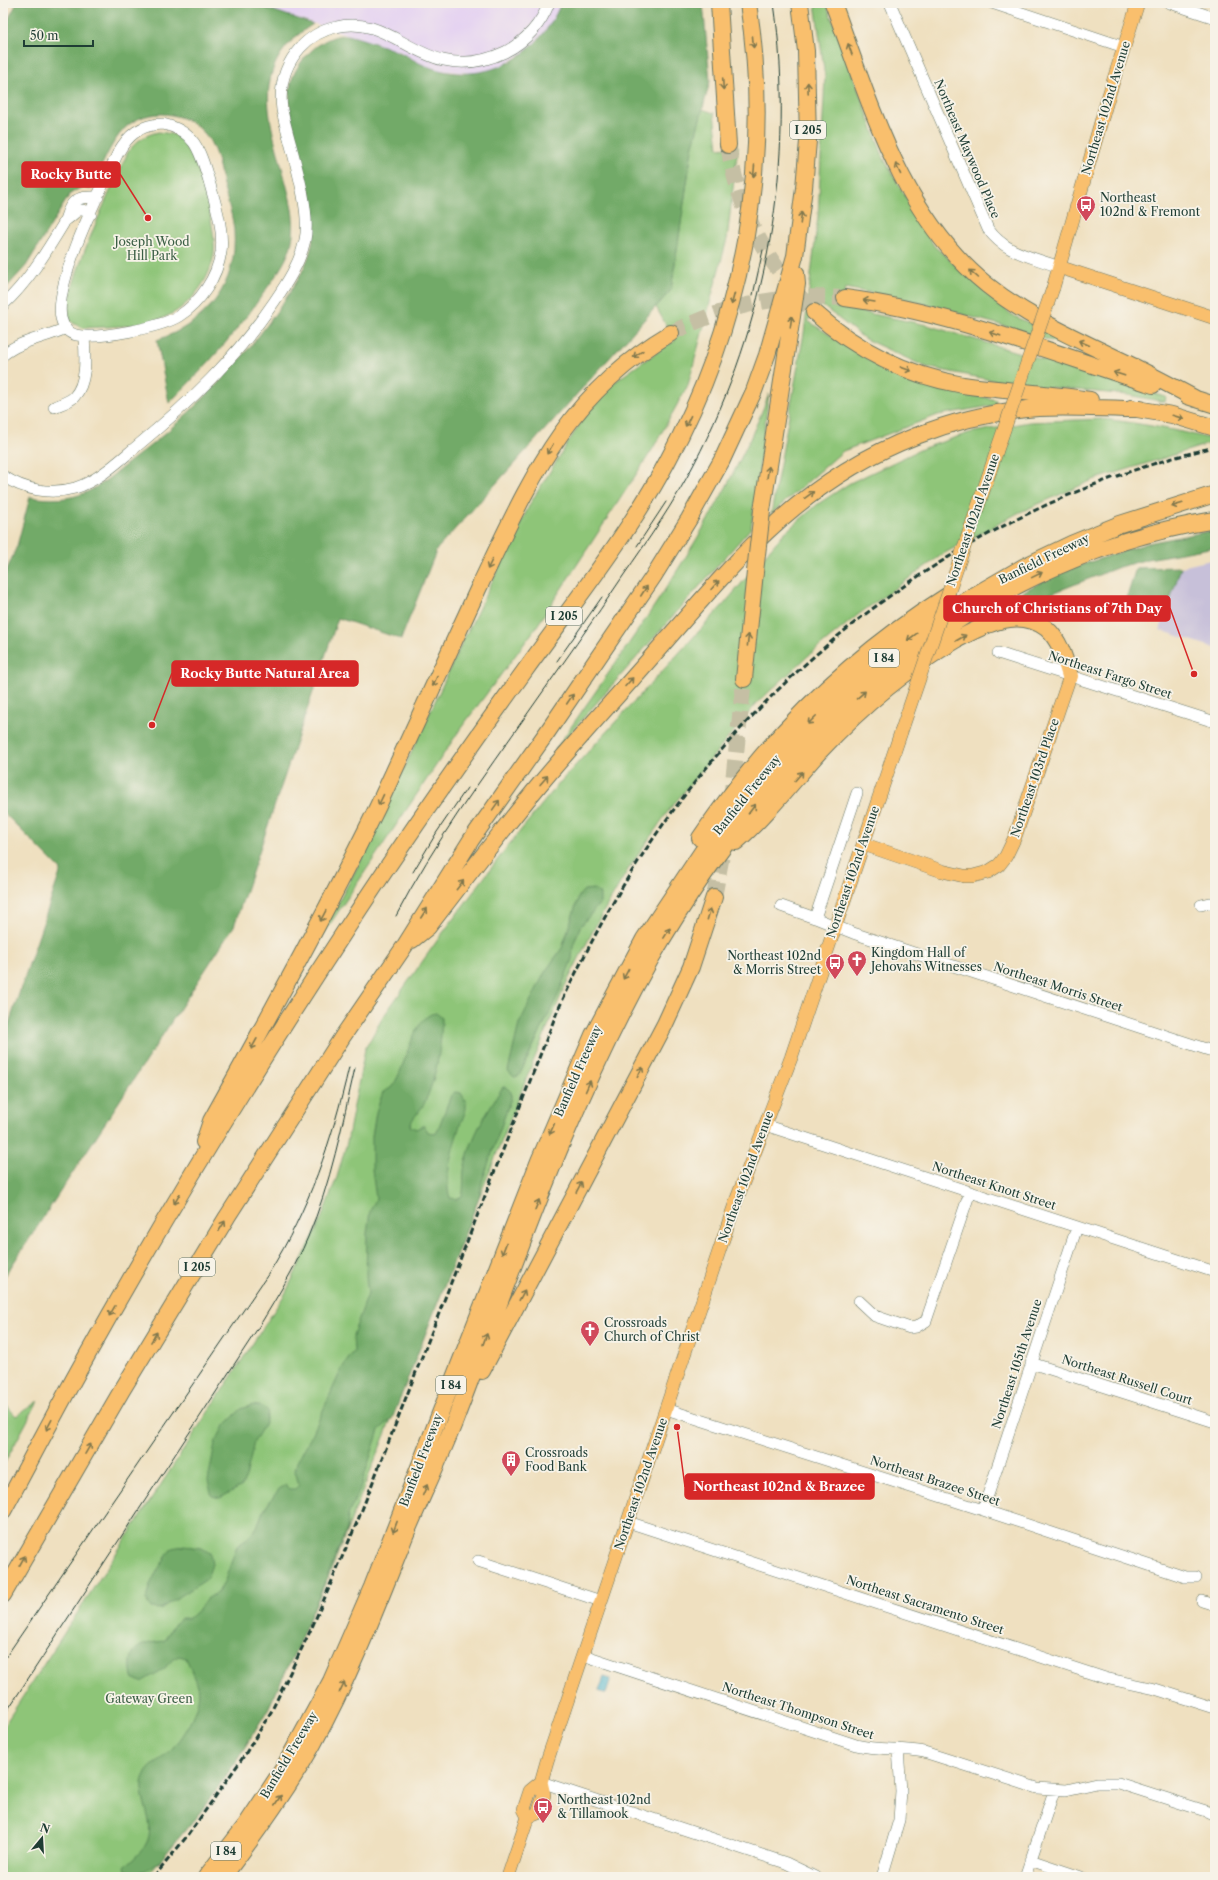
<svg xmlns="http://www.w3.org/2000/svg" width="1218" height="1880" viewBox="0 0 1218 1880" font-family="'Libre Caslon Text',serif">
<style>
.built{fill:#e5d3f1}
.industrial{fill:#c7c0d9}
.green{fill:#8ec578;stroke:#568156}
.forest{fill:#72aa68;stroke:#48744e}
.water{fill:#4bb2ca;stroke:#35787f}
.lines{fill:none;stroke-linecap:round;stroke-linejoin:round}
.highway-tunnel{stroke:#c5bfa4;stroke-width:16;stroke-dasharray:16 8;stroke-linecap:butt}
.minor-casing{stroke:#687665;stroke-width:12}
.major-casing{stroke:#687665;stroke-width:14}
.highway-casing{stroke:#687665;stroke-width:18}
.minor{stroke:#fff;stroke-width:11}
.major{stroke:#f9bf6d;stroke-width:13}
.highway{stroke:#f9bf6d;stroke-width:16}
.tram{stroke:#1f3d34;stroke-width:1}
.rail{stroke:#1f3d34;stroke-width:3;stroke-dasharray:6 3;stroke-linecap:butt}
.major-bridge-casing{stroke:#687665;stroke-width:14;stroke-linecap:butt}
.highway-bridge-casing{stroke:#687665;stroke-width:18;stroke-linecap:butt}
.major-bridge{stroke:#f9bf6d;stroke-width:13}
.highway-bridge{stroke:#f9bf6d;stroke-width:16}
.oneway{stroke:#81784e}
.labels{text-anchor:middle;stroke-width:3.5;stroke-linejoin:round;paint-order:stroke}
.shield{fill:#f7f3e8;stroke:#60746a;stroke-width:1}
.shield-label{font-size:11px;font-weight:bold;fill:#1f3d34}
.street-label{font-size:12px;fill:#1f3d34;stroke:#f7f3e8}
.poi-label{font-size:12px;fill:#1f3d34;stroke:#f7f3e8;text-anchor:start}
.park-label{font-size:12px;fill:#3b5f45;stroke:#f7f3e8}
.leader{fill:none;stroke:#d62828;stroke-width:1.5}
.callout-dot{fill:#d62828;stroke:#f7f3e8;stroke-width:1.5}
.callout{fill:#d62828;stroke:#d62828;stroke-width:1.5}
.callout-label{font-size:13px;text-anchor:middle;font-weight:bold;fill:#fff}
</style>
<rect width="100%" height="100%" fill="#f7f3e8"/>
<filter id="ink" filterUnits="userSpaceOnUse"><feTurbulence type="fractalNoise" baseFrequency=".025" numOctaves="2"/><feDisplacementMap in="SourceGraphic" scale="8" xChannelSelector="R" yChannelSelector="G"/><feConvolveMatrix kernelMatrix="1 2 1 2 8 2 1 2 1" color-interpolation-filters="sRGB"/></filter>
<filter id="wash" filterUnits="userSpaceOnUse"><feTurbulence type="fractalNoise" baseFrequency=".012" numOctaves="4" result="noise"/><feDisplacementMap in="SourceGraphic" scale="16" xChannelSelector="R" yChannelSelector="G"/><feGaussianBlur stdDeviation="0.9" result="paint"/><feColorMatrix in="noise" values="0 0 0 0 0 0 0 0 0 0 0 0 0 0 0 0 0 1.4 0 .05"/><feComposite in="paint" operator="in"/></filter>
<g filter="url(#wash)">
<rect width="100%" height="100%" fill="#efe0c0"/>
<path class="built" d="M251,3h310l-11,23 -21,23 -26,16 -14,5 -19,3 -32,-3 -13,-4 -24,-14z"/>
<path class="industrial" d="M1215,559v89l-55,-18 21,-63z"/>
<path class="green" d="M815,3h11l58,156 50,87 78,69 89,42 -93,-30 -98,-27 -65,-12 -3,20 85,17 239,72 -1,5 -37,-7 -122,-12 -80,-16 -61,-28 -45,-35 -12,17 88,56 100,23v5l-58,10 -95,36 -72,63 33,-181 14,-116 7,-140z
M702,109l12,4 4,35 20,-2 -11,93 -39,146 -36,65 -117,179 -74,99 -147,220 55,-103 91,-198 71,-145 68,-109 65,-46 11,-6 -19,-34 15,-17 21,-141z
M158,132c8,1 20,2 25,8 15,16 34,91 31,113 -3,24 -19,46 -39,59 -26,16 -62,14 -92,16 -4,-2 -10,-4 -13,-8 -12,-23 46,-141 58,-168 8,-11 17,-17 30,-20z
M769,394l-18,134 -196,222c77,-112 165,-228 214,-356z
M1102,419c38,4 75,11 113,21v2l-122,38 -75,33 -75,41 -84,60 -51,42 -52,48 -87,106 -40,58 -31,53 -33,65 -34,81 -201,506 -62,136 -31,51 -36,51 -55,66h-143v-150l282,-433 34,-70 18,-47 10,-35 18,-93 18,-32 56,-79 68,-91 55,-67 163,-177 58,-69 35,-30 32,-21 74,-35 45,-15 60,-11z
M3,1378v24l13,14 22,-15 -35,65z"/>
<path class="forest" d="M17,3h234l62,21c-67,43 -43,96 -27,159 6,23 11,43 4,66 -5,15 -16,29 -25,42 -28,41 -60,77 -96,112l-12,-63c50,-17 81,-55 77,-109 -1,-14 -6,-28 -10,-42 -4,-17 -7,-40 -18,-54 -20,-24 -58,-29 -81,-7 -16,16 -24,41 -34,61l-11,-1 -10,6 -44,72 -23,25v-262z
M561,3h142l7,78 -18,68 -21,141 -234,259 -36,90 -63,-21 -104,308 -231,353v-238l58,-171 -58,-58v-233l14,-33 13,-49c20,3 39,3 57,-5 15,-7 28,-19 41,-29 56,-42 106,-91 147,-149 16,-23 34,-47 38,-75 8,-52 -40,-124 -18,-167 9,-18 31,-38 52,-37 8,1 49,15 56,19 8,4 15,9 23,12 57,22 113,-8 135,-63z
M1215,530v17l-67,12 -29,8 -135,53 -35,19 3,-11 101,-52 34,-13 61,-20z
M1181,567l-14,43 -40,-13 9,-29z
M594,889l6,5v9l-20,24 -7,19 -1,13 -13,34 -40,83 -5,1 -6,-6 11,-47 26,-52 17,-24 17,-52 5,-6z
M436,1013l6,5c-1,30 -5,57 -17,84 -4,9 -13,15 -15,24l6,3 8,-4 4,7 5,1 4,-1 14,-37 4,-3 6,1c2,4 5,7 5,11 1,7 -4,15 -6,21 -6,19 -17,54 -10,73l6,1 6,-3c3,-10 0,-20 3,-31 7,-29 21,-53 38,-78h3l5,5v6l-29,84 -3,16 -87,221 -13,11 -18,56 -13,29 -1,14 -51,121 -28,59 -31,51 -36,51 -41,50 -16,10 -11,1 -7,-2 -1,-3c8,-9 17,-14 22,-25 10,-21 -12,-47 -3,-66 5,-10 15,-15 24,-23 13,-13 35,-47 30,-67 -3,-9 -8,-19 -12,-28l-7,-2 -6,3 -9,10 -23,13 -9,-4c-5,-30 5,-34 32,-37l8,-14 9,-9h8l10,-9 6,-9 13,-8 6,-9 13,-37 9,-6 11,-13 6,-16 16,-22 7,-4 4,4h5l4,-4 -4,-14 2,-9 15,-27 30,-67 12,-17 -1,-16 15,-41 -2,-17 1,-44 3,-22 6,-12 -4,-30v-32l4,-25 7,-20c4,-2 8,-3 10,-7 13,-16 19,-70 43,-72z
M253,1405l10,2 5,5 -3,11 -11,19 -8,35 -4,9 -22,12 -8,-2 -4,-15 7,-38 9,-17 17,-17z
M183,1546l19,2 8,5 2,11 -5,15 -47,30 -9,-1 -5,-8c3,-20 15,-35 26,-52z"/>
<path class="water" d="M604,1677l7,2 -5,15 -7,-3z"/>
</g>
<g filter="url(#ink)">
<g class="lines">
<path class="highway-tunnel" d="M728,145c12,70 37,116 86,167
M671,333c60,-29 107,-39 174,-35
M731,800l13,-121
M714,897l10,-52"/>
<g class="minor-casing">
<path id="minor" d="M890,3l98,226c18,25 43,27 71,38
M992,3l132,44
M1170,3l45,15
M163,124c32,7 37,27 46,57 6,22 15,47 12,71 -4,25 -20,50 -42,64 -17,11 -83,24 -103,19 -8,-2 -13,-9 -15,-17 -7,-37 40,-129 57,-165 10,-18 23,-29 45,-29z
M66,220c11,-7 11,-15 25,-6
M3,305c24,-22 42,-51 59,-79 5,-8 5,-18 12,-24 7,-6 16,-5 24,-5
M3,355c18,-15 42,-17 63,-27
M54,407c7,-3 15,-5 20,-10 14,-15 11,-43 10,-61
M3,476c21,14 47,19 72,12 23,-7 44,-27 62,-42 52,-43 99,-88 137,-144 13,-19 26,-39 31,-62 7,-33 -16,-95 -23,-130 -3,-23 2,-44 18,-62 10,-11 22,-18 36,-21 42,-11 69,24 107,33 21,5 43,1 62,-8 21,-11 36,-28 44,-49
M998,653l217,69
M1201,905l9,-2 5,1
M781,906l34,12 38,15 362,119
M815,918l42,-125
M765,1125l450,147
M859,1301l16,15 35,12 6,-1 10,-6 44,-129
M1031,1363l184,59
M666,1409l317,101 202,67h11
M983,1510l94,-283
M628,1522l477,156 50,11 60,19
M478,1561l123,40
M1202,1601l13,4
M583,1655l273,90c23,6 46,2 68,7l113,36 29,2 31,-7h21l97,31
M541,1782l245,81 29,14
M1030,1860l51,17
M882,1877l17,-57 2,-29 -3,-42
M1025,1877l29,-86"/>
</g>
<g class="major-casing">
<path id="major" d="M1059,267l156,51
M1053,288l54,-187 31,-98
M990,471l7,-21
M863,844l79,27 22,5h9l15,-4 11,-7 7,-9 9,-19 55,-161
M528,1817l-4,-8 6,-18 11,-9
M508,1877l20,-60 10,-4 6,-18 -3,-13 6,-21 189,-560 55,-143 110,-326"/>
</g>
<g class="highway-casing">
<path id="highway" d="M719,3l9,142
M833,3c37,99 68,213 154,282 40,32 86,52 131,74 26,12 52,26 78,40
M845,298c106,14 207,55 308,87
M814,312c42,38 92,63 149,73 42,6 85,8 127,15
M1187,396l28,9
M1131,408l41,7 43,13
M762,511l35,-227 -1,-11
M744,679l11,-107
M700,838c65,-97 148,-180 247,-242
M736,842c31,-27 56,-60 84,-91 41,-44 86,-82 138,-112 26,-14 60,-32 88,-11 14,12 19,31 24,48
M412,940l16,-13c37,-48 73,-96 112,-143 35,-42 72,-82 108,-123 82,-93 148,-179 268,-225 38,-15 81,-25 122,-28 34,-2 69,1 103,1
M204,1142l7,-21c58,-104 115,-208 167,-315 34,-73 67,-146 101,-219 51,-106 85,-191 192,-254
M482,1371l183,-347 26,-57 23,-70
M3,1511c27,-50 54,-102 82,-152 81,-145 168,-288 260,-428 58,-89 119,-176 181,-262 49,-68 102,-134 141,-207 76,-140 106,-301 81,-459
M3,1595l119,-205 105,-173 116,-181 61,-89 67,-107 77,-109 105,-154 36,-58 33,-59 32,-69 13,-36 28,-99 9,-68 4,-47 -2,-90 -6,-48
M206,1877l40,-52 37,-56 48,-88 41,-94 167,-426 54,-126 51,-96 60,-90 46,-60 52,-59 35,-34 98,-78 90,-52 46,-22 49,-20 95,-30
M223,1877c32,-42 63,-85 89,-131 37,-67 65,-139 93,-210 16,-38 34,-75 49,-113 60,-156 114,-317 196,-463 60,-104 135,-201 227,-279 97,-83 211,-141 338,-161"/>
</g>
<use href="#minor" class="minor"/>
<use href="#major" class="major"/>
<use href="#highway" class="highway"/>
<path class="tram" d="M753,295l10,-45
M637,546l29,-44
M557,661l45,-64
M413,872l24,-40 30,-44
M396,916c38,-73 87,-139 134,-206 31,-44 63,-89 93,-134 25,-36 51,-73 71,-112 74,-142 102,-303 80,-461
M3,1661l266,-388c40,-64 63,-132 80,-206
M3,1717l257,-392c17,-28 35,-57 48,-88 23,-54 34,-112 47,-169"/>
<path class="rail" d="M154,1877l34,-42 56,-79 27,-44 42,-87 45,-105 199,-508c25,-53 52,-106 84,-155 132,-203 337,-354 574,-410"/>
<g class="major-bridge-casing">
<path id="major-bridge" d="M997,450l56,-162
M901,732l89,-261"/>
</g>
<g class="highway-bridge-casing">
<path id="highway-bridge" d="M755,572l7,-61"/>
</g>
<use href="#major-bridge" class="major-bridge"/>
<use href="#highway-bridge" class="highway-bridge"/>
</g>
<defs><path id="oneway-shaft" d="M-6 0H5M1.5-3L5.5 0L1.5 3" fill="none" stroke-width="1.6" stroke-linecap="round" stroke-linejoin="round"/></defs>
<g class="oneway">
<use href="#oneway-shaft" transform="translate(753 42) rotate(85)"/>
<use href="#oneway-shaft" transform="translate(850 49) rotate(-110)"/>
<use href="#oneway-shaft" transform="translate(723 84) rotate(87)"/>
<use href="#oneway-shaft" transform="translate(808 88) rotate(-92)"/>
<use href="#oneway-shaft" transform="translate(898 169) rotate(-115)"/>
<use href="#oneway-shaft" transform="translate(754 171) rotate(95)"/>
<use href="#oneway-shaft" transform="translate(801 218) rotate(-83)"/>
<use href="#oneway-shaft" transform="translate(974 274) rotate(-138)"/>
<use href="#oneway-shaft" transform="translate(733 299) rotate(105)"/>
<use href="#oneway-shaft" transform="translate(869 301) rotate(-171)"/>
<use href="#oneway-shaft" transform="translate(791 322) rotate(-82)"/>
<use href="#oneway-shaft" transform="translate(995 334) rotate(-162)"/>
<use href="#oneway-shaft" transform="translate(1084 343) rotate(-156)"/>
<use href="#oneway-shaft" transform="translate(638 354) rotate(145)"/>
<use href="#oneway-shaft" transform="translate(906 369) rotate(20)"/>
<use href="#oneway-shaft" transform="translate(1119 374) rotate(-162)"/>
<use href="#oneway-shaft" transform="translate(1178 417) rotate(16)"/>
<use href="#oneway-shaft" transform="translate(688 421) rotate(116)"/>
<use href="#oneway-shaft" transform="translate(550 449) rotate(122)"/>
<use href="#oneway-shaft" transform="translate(768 472) rotate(-81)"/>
<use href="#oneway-shaft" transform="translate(809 495) rotate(-36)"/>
<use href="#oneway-shaft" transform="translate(1177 505) rotate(164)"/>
<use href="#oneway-shaft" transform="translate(490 564) rotate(115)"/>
<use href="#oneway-shaft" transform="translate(1037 575) rotate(-26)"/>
<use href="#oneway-shaft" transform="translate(715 585) rotate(-48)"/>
<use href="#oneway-shaft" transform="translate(644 591) rotate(-57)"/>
<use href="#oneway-shaft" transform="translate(912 637) rotate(143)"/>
<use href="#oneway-shaft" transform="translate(961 638) rotate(-30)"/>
<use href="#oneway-shaft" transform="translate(748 640) rotate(-84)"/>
<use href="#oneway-shaft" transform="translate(435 681) rotate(114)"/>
<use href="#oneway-shaft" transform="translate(629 682) rotate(-48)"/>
<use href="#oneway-shaft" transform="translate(861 695) rotate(-41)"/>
<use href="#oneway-shaft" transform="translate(570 699) rotate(-56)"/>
<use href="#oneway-shaft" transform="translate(812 720) rotate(135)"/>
<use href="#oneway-shaft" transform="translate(799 776) rotate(-49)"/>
<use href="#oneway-shaft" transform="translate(544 780) rotate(-49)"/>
<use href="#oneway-shaft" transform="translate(381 800) rotate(115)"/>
<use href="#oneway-shaft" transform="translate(496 805) rotate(-55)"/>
<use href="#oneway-shaft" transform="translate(752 809) rotate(-53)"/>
<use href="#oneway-shaft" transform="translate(460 885) rotate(-52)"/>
<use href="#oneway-shaft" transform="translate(424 913) rotate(-57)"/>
<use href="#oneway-shaft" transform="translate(709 914) rotate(-74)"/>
<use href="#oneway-shaft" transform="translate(323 916) rotate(118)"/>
<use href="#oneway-shaft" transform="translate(667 933) rotate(-58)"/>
<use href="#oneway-shaft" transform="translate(626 974) rotate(118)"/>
<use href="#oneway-shaft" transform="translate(254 1044) rotate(119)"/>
<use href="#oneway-shaft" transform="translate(640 1072) rotate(-63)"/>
<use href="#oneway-shaft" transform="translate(588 1086) rotate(-66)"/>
<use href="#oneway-shaft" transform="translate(552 1129) rotate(114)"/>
<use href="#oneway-shaft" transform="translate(579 1187) rotate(-62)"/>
<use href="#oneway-shaft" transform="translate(177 1199) rotate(120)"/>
<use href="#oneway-shaft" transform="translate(537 1205) rotate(-68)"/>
<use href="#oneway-shaft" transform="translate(222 1226) rotate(-58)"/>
<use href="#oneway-shaft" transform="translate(504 1249) rotate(111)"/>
<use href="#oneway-shaft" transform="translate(522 1295) rotate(-62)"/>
<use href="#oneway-shaft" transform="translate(112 1311) rotate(120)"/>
<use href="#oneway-shaft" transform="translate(154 1337) rotate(-59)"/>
<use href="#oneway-shaft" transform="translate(485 1339) rotate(-70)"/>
<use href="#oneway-shaft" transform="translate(49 1425) rotate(118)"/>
<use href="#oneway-shaft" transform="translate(88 1449) rotate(-60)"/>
<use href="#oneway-shaft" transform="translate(425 1490) rotate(-67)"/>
<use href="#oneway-shaft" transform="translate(395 1527) rotate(111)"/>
<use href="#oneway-shaft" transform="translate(22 1561) rotate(-61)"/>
<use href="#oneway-shaft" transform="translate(342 1687) rotate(-65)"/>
<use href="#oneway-shaft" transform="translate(278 1800) rotate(-57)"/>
</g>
</g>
<defs>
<g id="bus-pin" transform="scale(1)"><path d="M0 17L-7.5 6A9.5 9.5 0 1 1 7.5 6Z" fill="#d1495b" stroke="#f7f3e8"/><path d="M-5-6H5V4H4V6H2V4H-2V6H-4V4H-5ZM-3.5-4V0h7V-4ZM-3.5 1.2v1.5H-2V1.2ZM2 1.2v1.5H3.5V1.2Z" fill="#fff"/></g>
<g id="church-pin" transform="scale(1)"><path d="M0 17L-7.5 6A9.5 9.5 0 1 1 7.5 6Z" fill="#d1495b" stroke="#f7f3e8"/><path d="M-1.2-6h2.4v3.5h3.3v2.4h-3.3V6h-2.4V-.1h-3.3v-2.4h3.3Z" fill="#fff"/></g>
<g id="building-pin" transform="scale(1)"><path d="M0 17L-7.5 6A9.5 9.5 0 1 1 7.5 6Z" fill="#d1495b" stroke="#f7f3e8"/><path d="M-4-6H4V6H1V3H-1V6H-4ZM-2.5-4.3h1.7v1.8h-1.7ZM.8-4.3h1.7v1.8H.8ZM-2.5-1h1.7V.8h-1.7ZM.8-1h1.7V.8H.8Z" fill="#fff"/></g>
</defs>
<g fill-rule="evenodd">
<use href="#bus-pin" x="1086" y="205"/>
<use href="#church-pin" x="857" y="960"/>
<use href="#bus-pin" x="835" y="963"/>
<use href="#church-pin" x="590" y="1330"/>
<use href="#building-pin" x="511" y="1460"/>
<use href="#bus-pin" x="543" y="1807"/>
</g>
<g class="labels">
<g class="shield">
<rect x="790" y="121" width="36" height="18" rx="3"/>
<rect x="546" y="607" width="36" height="18" rx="3"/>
<rect x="869" y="649" width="30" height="18" rx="3"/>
<rect x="179" y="1258" width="36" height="18" rx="3"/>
<rect x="436" y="1376" width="30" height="18" rx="3"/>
<rect x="211" y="1842" width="30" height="18" rx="3"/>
</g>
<g class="shield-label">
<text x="808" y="134">I 205</text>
<text x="564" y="620">I 205</text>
<text x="884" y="662">I 84</text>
<text x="197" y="1271">I 205</text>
<text x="451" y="1389">I 84</text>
<text x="226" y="1855">I 84</text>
</g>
<g class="street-label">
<text transform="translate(1106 108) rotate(-73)" y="4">Northeast 102nd Avenue</text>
<text transform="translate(967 149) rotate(67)" y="4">Northeast Maywood Place</text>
<text transform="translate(973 520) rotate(-71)" y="4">Northeast 102nd Avenue</text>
<text transform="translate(1044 559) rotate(-26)" y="4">Banfield Freeway</text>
<text transform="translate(1110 675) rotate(18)" y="4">Northeast Fargo Street</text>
<text transform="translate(1035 778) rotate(-71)" y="4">Northeast 103rd Place</text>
<text transform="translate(747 795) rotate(-51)" y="4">Banfield Freeway</text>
<text transform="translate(853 872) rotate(-71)" y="4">Northeast 102nd Avenue</text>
<text transform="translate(1058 987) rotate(18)" y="4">Northeast Morris Street</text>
<text transform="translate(578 1071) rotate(-66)" y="4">Banfield Freeway</text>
<text transform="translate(746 1177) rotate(-70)" y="4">Northeast 102nd Avenue</text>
<text transform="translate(994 1186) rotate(18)" y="4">Northeast Knott Street</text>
<text transform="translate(1017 1364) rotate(-72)" y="4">Northeast 105th Avenue</text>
<text transform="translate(1127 1380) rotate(18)" y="4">Northeast Russell Court</text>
<text transform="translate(421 1460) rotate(-69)" y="4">Banfield Freeway</text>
<text transform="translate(935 1481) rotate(18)" y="4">Northeast Brazee Street</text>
<text transform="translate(641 1484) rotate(-71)" y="4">Northeast 102nd Avenue</text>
<text transform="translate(925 1605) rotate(18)" y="4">Northeast Sacramento Street</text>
<text transform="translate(798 1711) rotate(18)" y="4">Northeast Thompson Street</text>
<text transform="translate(289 1755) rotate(-59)" y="4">Banfield Freeway</text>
</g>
<g class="poi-label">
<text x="1100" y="202">Northeast<tspan x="1100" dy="14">102nd &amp; Fremont</tspan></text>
<text x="871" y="957">Kingdom Hall of<tspan x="871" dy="14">Jehovahs Witnesses</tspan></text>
<text x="821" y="960" text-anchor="end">Northeast 102nd<tspan x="821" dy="14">&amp; Morris Street</tspan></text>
<text x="604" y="1327">Crossroads<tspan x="604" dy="14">Church of Christ</tspan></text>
<text x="525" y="1457">Crossroads<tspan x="525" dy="14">Food Bank</tspan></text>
<text x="557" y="1804">Northeast 102nd<tspan x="557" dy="14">&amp; Tillamook</tspan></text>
</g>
<g class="park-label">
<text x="152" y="246">Joseph Wood<tspan x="152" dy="14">Hill Park</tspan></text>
<text x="149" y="1703">Gateway Green</text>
</g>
</g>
<path class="leader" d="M148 218L120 174M1194 674L1170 608M152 725L172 673M677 1427L685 1487"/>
<g class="callout-dot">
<circle cx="148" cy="218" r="4"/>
<circle cx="1194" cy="674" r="4"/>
<circle cx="152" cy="725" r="4"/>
<circle cx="677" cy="1427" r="4"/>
</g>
<g class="callout">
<rect x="22" y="162" width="98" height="25" rx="4"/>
<rect x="944" y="596" width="226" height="25" rx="4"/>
<rect x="172" y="661" width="186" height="25" rx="4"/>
<rect x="685" y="1474" width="189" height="25" rx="4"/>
</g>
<g class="callout-label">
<text x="71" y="179">Rocky Butte</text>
<text x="1057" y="613">Church of Christians of 7th Day</text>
<text x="265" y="678">Rocky Butte Natural Area</text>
<text x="779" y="1491">Northeast 102nd &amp; Brazee</text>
</g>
<rect width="1218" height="1880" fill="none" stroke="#f7f3e8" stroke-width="16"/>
<g transform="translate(42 1838) rotate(18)" stroke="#f7f3e8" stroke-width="3" paint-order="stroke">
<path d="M0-3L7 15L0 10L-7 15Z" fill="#1f3d34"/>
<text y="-6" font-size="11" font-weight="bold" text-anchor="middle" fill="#1f3d34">N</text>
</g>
<path d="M24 40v6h69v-6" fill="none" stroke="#1f3d34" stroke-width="2"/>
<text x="30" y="40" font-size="12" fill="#1f3d34" stroke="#f7f3e8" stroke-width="3" paint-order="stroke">50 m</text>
</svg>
